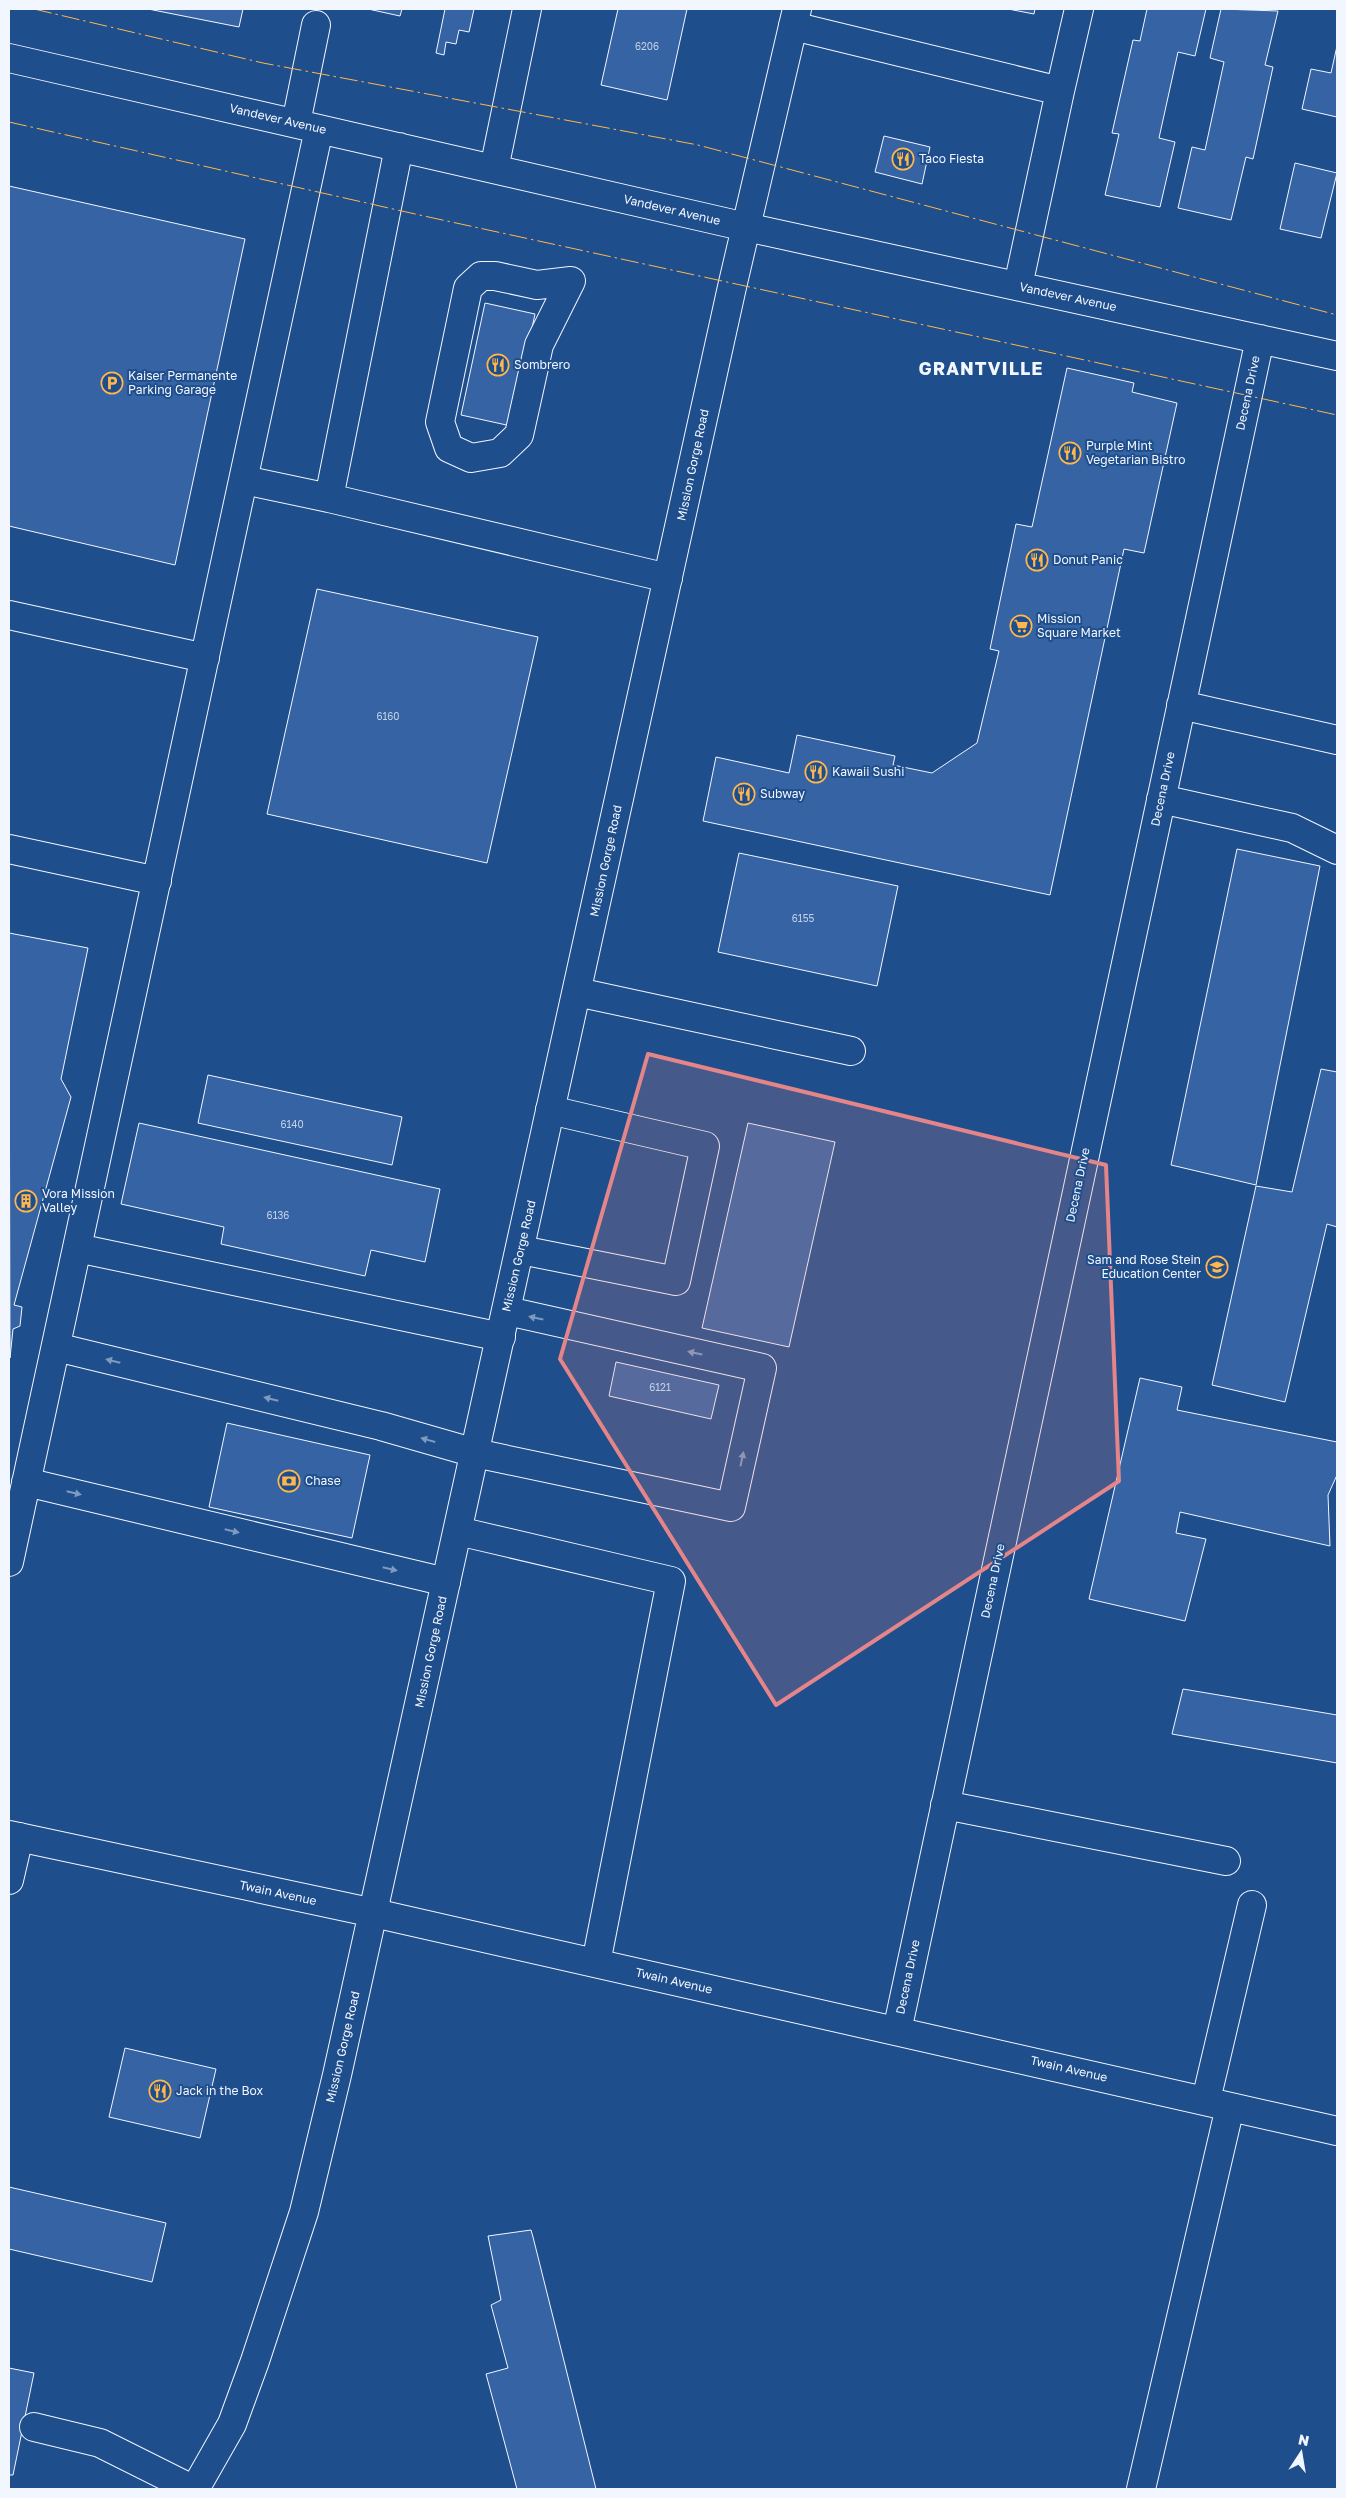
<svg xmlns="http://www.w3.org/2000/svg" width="1346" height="2498" viewBox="0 0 1346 2498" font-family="'Golos Text',sans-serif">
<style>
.building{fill:#3563a3;stroke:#f2f6ff}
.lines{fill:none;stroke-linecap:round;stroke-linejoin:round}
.minor-casing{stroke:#f2f6ff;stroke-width:30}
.major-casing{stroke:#f2f6ff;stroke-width:30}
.minor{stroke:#1f4e8c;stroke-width:28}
.major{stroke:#1f4e8c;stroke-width:28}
.power{stroke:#ffb74d;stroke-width:1;stroke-dasharray:18 4 2.5 4;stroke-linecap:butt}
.oneway{fill:#7e9ac0}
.marked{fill:#e38589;fill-opacity:0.2;stroke:#e38589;stroke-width:4;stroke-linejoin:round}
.labels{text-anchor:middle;stroke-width:4;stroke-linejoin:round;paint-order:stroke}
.number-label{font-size:10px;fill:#c3d1e8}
.street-label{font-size:12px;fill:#f2f6ff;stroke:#1f4e8c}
.poi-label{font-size:12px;fill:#f2f6ff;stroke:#1f4e8c;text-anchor:start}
.district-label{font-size:18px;font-weight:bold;letter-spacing:1px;fill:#f2f6ff;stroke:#1f4e8c}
</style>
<rect width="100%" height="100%" fill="#1f4e8c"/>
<path class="building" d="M148,9h95l-4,18z
M368,9h34l-2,7z
M445,9h29l-5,23 -10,-2 -3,14 -10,-2 -2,13 -8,-2z
M618,9h69l-20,91 -66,-15z
M1008,9h27l-1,5z
M1147,9h59l-11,47 -17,-4 -19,86 16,4 -15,65 -55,-12 14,-61 -7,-1 21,-93 7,1z
M1221,9l57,2 -13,54 8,2 -20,92 -7,-2 -15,63 -53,-12 14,-61 13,3 19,-88 -14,-4z
M1337,46v71l-35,-8 9,-40 20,4z
M884,136l46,11 -8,37 -47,-12z
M1295,163l42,10 -16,65 -41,-9z
M9,186l236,53 -70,326 -166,-39z
M485,303l50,11 -24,112 -50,-11z
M1067,368l67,15 -2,9 45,11 -33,150 -20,-4 -74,346 -347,-74 13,-64 73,16 8,-38 98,21 -2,9 39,8 45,-30 22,-92 -9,-2 26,-125 16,3z
M317,589l221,48 -51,226 -220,-49z
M1237,849l83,17 -64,319 -85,-20z
M739,853l159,33 -21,100 -159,-34z
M9,933l79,15 -27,131 10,18 -57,208 8,2 -2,19 -7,3 -3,29z
M1321,1069l16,3v155l-10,-3 -42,178 -73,-17 44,-199 36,6z
M208,1075l194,42 -10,48 -194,-42z
M139,1123l301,66 -15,73 -54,-12 -6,26 -144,-32 3,-17 -103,-23z
M748,1123l87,19 -46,205 -87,-19z
M616,1362l103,23 -8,34 -102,-23z
M1140,1378l42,9 -5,23 160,32v33l-9,20 2,51 -150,-34 -4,21 30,6 -21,82 -96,-22z
M227,1423l143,32 -18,83 -143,-31z
M1183,1689l154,26v48l-165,-29z
M125,2048l91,21 -16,69 -91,-21z
M9,2187l157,36 -14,59 -143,-33z
M531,2230l2,7 63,252h-79l-31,-115 22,-6 -17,-63 10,-5 -13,-64z
M9,2368l25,5 -21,102h-4z"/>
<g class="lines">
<g class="minor-casing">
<path id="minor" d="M793,26l267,65 19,-82
M9,58l737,169 591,129
M296,123l20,-98
M494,169l33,-160
M481,276h14l42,9 34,-4 -32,64 -20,90 -19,18 -29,5 -22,-10 -9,-26 28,-134z
M1018,286l42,-195
M244,480l85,18 70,-351
M329,498l339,80
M9,615l196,43
M1181,705l156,35
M1161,799l131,29 45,22
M9,849l148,32
M577,992l274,59
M77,1248l424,89
M521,1250l155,31 29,-135 -155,-36
M56,1347l325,79 94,27 256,54 31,-139 -255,-57
M26,1482l420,100
M458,1531l213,50 -75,382
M9,1562l310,-1433
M945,1805l281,56
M9,1880l10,-43
M374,1913l963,218
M897,2031l363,-1692
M1206,2100l46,-195
M34,2427l66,16 92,46
M1141,2489l89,-382"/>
</g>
<g class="major-casing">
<path id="major" d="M9,1835l365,78
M195,2489l37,-65 23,-63 49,-149 33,-137 395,-1788 65,-278"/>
</g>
<use href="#minor" class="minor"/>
<use href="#major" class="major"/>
<path class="power" d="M34,9l229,54 435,82 639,170
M9,122l415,94 913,199"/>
</g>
<defs><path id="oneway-solid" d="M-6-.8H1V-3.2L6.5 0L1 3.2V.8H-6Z" transform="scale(1.25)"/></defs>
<g class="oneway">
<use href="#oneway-solid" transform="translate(536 1318) rotate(-168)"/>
<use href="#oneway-solid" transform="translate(695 1353) rotate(-168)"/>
<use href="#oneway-solid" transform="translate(113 1361) rotate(-166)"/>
<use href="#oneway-solid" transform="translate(271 1399) rotate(-166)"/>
<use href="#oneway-solid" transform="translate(428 1440) rotate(-164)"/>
<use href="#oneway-solid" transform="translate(742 1459) rotate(-78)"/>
<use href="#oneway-solid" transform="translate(74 1493) rotate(13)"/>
<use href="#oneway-solid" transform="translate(232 1531) rotate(13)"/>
<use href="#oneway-solid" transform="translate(390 1569) rotate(13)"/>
</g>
<path class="marked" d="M648,1054l458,111 13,316 -343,224 -216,-346z"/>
<defs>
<g id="restaurant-ring" transform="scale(1.125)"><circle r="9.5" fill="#1f4e8c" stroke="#ffb74d" stroke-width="1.5"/><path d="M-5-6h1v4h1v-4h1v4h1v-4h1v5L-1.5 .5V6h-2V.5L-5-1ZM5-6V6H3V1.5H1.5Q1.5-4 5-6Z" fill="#ffb74d"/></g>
<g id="parking-ring" transform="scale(1.125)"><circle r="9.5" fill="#1f4e8c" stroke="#ffb74d" stroke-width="1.5"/><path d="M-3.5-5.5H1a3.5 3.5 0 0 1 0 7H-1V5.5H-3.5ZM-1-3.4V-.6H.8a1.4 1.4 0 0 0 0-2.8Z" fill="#ffb74d"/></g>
<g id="supermarket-ring" transform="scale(1.125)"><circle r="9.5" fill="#1f4e8c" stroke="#ffb74d" stroke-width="1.5"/><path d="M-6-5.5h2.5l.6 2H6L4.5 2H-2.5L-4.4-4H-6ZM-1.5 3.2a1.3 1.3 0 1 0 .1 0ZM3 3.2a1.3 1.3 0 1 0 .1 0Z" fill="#ffb74d"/></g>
<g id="building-ring" transform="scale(1.125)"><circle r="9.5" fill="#1f4e8c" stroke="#ffb74d" stroke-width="1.5"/><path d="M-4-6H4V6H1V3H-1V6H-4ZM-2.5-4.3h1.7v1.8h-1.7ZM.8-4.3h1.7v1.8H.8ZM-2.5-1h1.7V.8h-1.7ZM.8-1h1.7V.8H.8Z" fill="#ffb74d"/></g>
<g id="school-ring" transform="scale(1.125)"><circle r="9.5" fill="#1f4e8c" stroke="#ffb74d" stroke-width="1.5"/><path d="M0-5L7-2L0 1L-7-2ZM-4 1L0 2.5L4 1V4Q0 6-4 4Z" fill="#ffb74d"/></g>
<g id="bank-ring" transform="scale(1.125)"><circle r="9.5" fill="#1f4e8c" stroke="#ffb74d" stroke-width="1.5"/><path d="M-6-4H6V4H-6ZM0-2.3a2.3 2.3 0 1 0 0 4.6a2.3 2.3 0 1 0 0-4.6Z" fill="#ffb74d"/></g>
</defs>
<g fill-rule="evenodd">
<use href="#restaurant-ring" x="903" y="159"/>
<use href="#restaurant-ring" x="498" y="365"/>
<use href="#parking-ring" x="112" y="383"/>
<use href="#restaurant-ring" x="1070" y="453"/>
<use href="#restaurant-ring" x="1037" y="560"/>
<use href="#supermarket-ring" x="1021" y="626"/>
<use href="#restaurant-ring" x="816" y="772"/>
<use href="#restaurant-ring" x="744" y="794"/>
<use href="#building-ring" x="26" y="1201"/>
<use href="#school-ring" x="1217" y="1267"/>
<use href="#bank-ring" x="289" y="1481"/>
<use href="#restaurant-ring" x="160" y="2091"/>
</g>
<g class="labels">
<g class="number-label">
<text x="647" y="50">6206</text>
<text x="388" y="720">6160</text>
<text x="803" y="922">6155</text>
<text x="292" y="1128">6140</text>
<text x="278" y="1219">6136</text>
<text x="660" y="1391">6121</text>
</g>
<g class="street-label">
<text transform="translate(278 119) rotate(13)" y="4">Vandever Avenue</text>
<text transform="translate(672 210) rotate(13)" y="4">Vandever Avenue</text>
<text transform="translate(1068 297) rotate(12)" y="4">Vandever Avenue</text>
<text transform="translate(1248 393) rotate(-78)" y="4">Decena Drive</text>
<text transform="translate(693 465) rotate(-78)" y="4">Mission Gorge Road</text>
<text transform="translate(1163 789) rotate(-78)" y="4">Decena Drive</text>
<text transform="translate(606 861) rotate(-78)" y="4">Mission Gorge Road</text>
<text transform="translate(1078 1185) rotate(-78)" y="4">Decena Drive</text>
<text transform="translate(519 1256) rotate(-77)" y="4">Mission Gorge Road</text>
<text transform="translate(993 1581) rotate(-78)" y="4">Decena Drive</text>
<text transform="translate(431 1652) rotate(-78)" y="4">Mission Gorge Road</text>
<text transform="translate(278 1893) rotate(12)" y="4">Twain Avenue</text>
<text transform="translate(908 1977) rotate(-78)" y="4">Decena Drive</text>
<text transform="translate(674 1981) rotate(13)" y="4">Twain Avenue</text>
<text transform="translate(343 2047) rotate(-77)" y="4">Mission Gorge Road</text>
<text transform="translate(1069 2069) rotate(13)" y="4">Twain Avenue</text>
</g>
<g class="poi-label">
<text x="919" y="163">Taco Fiesta</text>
<text x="514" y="369">Sombrero</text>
<text x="128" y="380">Kaiser Permanente<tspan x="128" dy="14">Parking Garage</tspan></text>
<text x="1086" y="450">Purple Mint<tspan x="1086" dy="14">Vegetarian Bistro</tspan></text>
<text x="1053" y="564">Donut Panic</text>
<text x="1037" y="623">Mission<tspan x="1037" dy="14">Square Market</tspan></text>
<text x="832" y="776">Kawaii Sushi</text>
<text x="760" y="798">Subway</text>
<text x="42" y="1198">Vora Mission<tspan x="42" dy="14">Valley</tspan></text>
<text x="1201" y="1264" text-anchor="end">Sam and Rose Stein<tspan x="1201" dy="14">Education Center</tspan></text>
<text x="305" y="1485">Chase</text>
<text x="176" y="2095">Jack in the Box</text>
</g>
<g class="district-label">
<text x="981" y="375">GRANTVILLE</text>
</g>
</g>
<rect width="1346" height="2498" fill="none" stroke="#f2f6ff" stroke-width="20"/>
<g transform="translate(1301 2453) rotate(12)" stroke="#1f4e8c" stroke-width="4" paint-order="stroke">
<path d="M0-4L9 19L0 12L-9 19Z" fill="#f2f6ff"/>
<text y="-8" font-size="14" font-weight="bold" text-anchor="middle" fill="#f2f6ff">N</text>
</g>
</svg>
